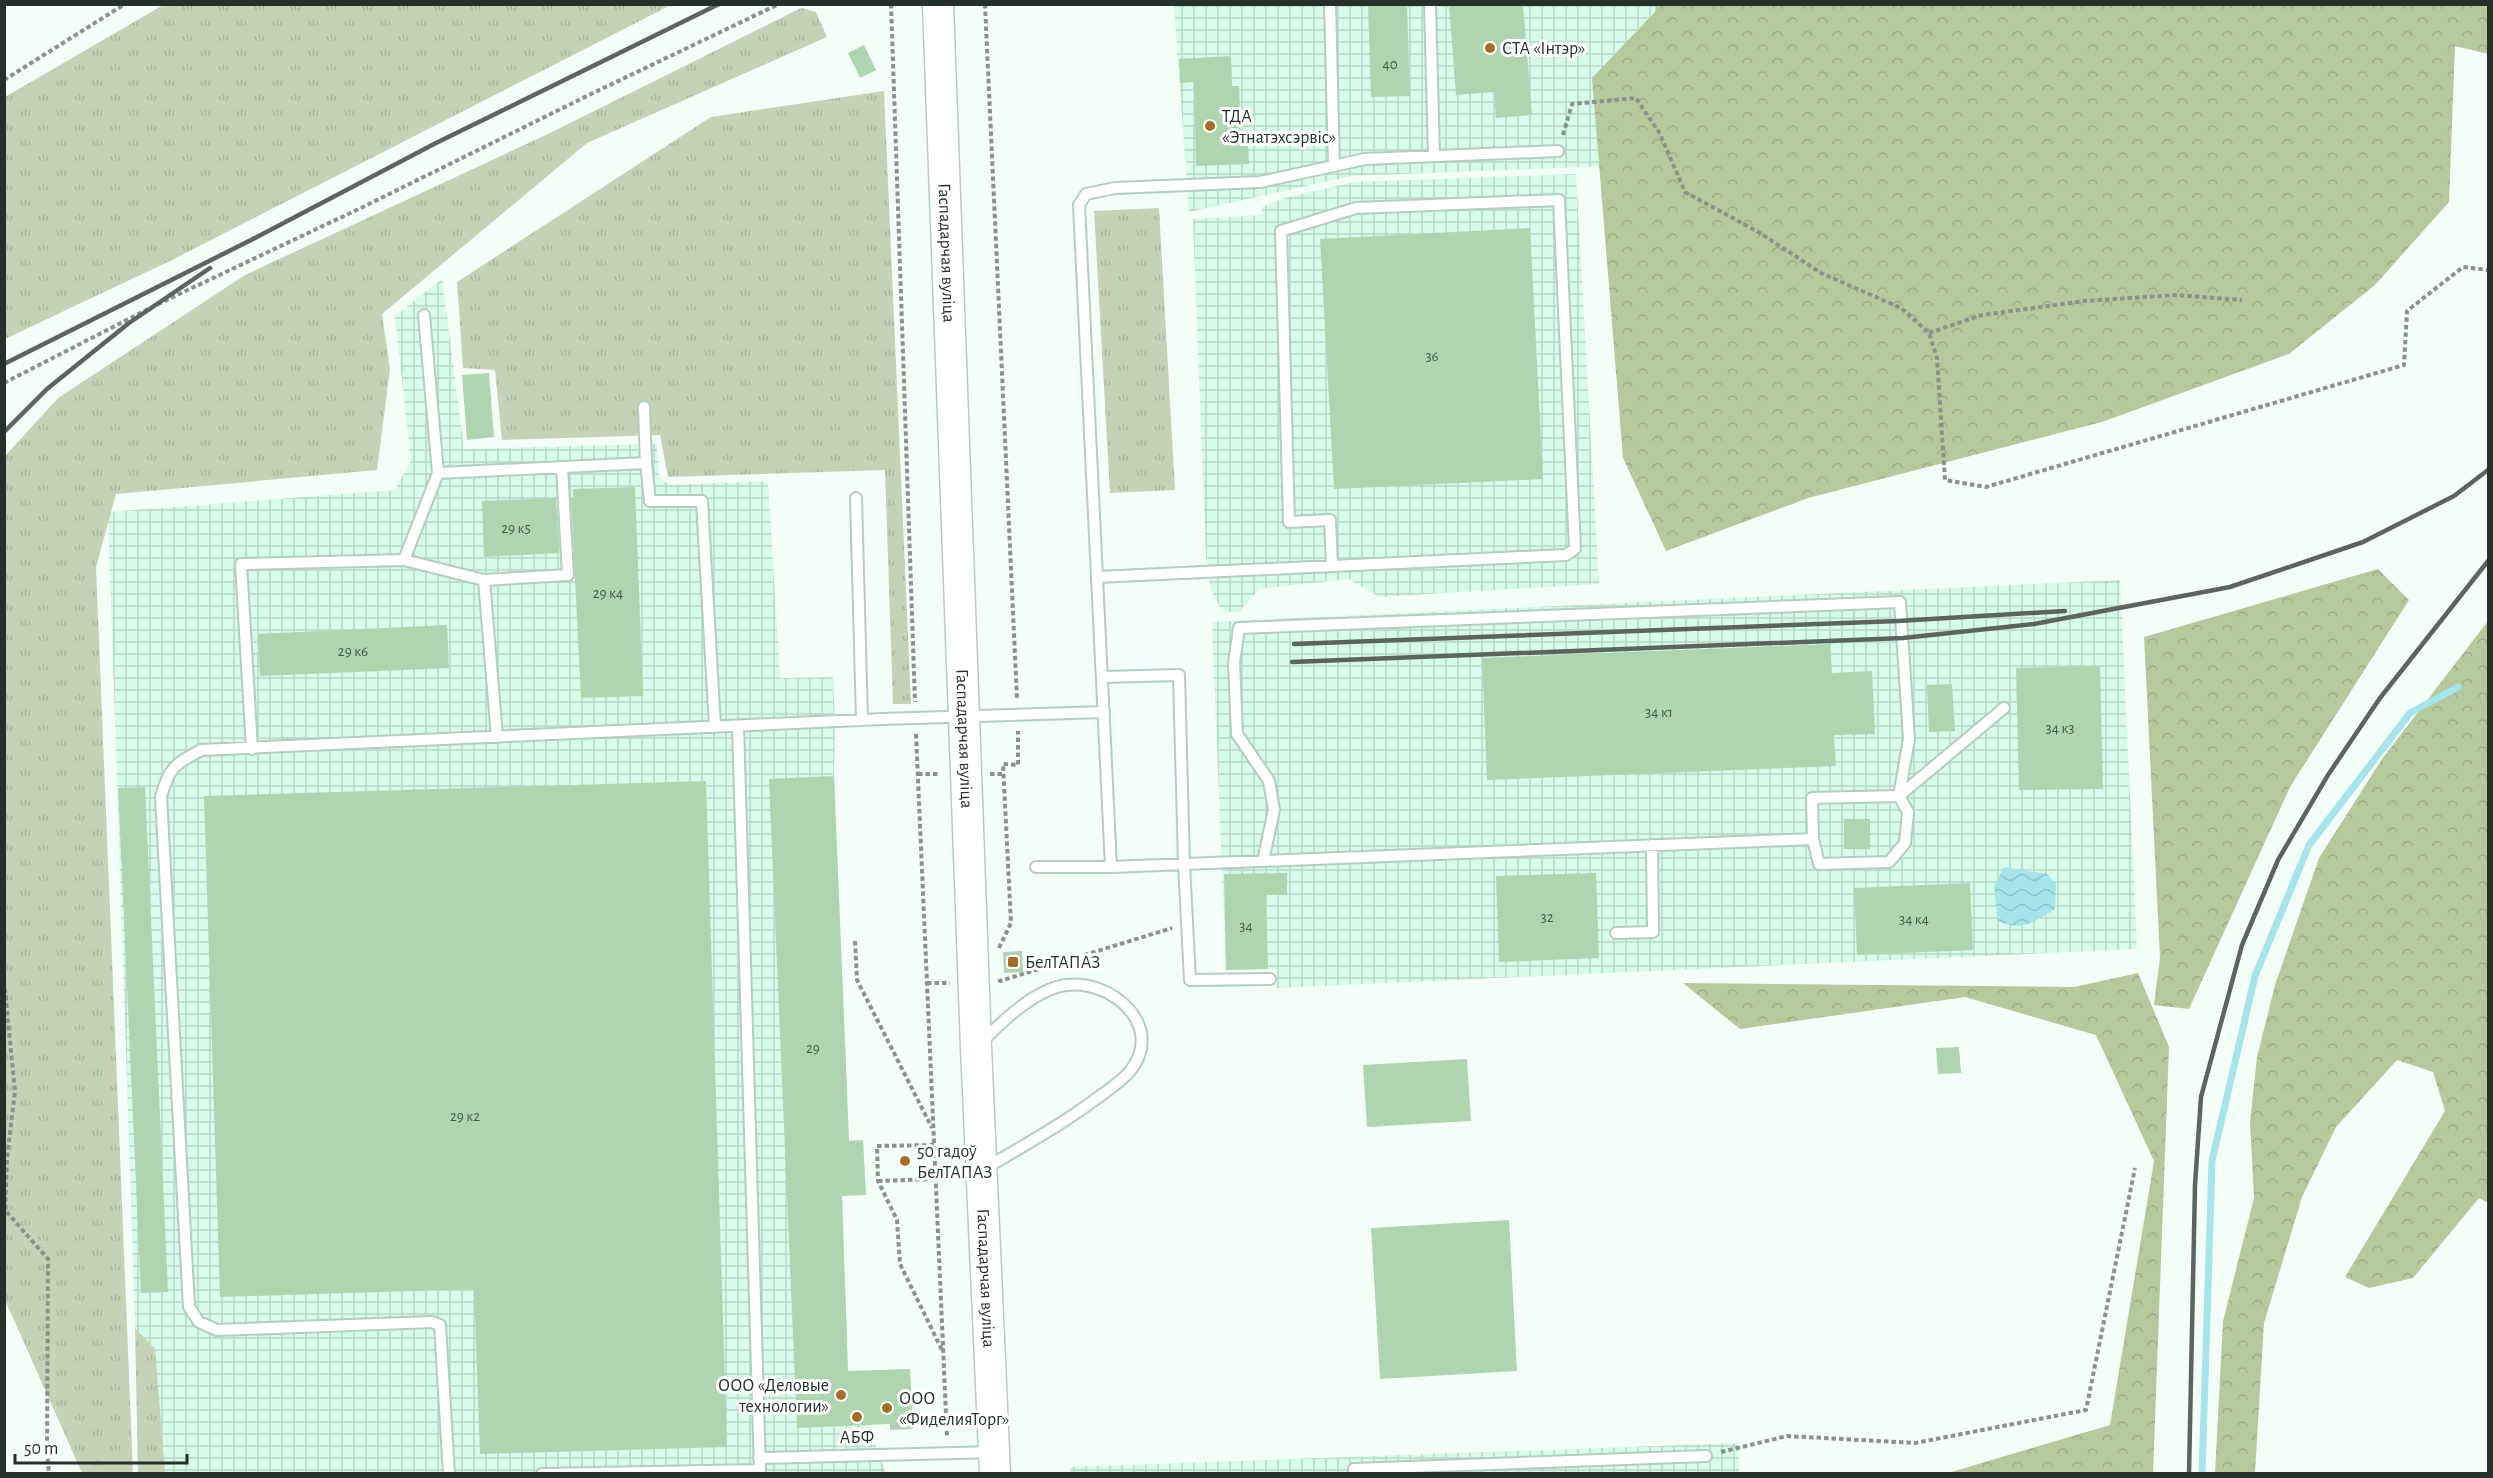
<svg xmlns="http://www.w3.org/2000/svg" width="2493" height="1478" viewBox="0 0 2493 1478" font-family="'Alegreya Sans',sans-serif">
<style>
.industrial{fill:url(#industrial-grid)}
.grass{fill:url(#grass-tufts)}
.forest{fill:url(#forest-crowns)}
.water{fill:url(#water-waves)}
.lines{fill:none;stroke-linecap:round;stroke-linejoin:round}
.stream{stroke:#a4e4ea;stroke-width:7}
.building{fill:#aed5b0}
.lane-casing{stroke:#b3cdc1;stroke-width:14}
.secondary-casing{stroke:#b3cdc1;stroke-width:33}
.path{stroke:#89938e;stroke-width:4;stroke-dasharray:4.5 3;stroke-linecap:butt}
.lane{stroke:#fff;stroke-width:10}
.secondary{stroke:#fff;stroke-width:30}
.rail{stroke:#5b6560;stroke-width:4.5}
.poi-dot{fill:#a46e29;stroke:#fff;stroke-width:2}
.labels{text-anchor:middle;stroke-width:6;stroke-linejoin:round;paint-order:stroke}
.number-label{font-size:15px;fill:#48594c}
.poi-label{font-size:18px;fill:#26302b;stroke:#fff;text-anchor:start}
.street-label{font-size:18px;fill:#26302b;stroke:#fff}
</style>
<defs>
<pattern id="industrial-grid" width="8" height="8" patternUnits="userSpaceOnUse" patternTransform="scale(1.5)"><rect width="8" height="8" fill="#d7fbea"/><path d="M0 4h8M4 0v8" fill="none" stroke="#b8d7c9"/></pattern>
<pattern id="grass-tufts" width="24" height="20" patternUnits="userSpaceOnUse" patternTransform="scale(1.5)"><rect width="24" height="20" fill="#c6d2b6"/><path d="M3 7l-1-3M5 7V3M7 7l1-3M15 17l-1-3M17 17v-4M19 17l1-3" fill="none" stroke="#aab59d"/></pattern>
<pattern id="forest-crowns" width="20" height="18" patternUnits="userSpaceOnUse" patternTransform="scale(1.5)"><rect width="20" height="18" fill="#b6c99c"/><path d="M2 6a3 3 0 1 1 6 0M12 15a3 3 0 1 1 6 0" fill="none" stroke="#9cad87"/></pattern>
<pattern id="water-waves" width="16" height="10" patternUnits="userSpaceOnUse" patternTransform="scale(1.5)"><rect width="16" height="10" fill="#a4e4ea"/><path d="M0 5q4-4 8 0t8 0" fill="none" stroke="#8dc4c9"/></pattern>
</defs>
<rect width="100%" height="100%" fill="#f3fef9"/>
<path class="industrial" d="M1665,4l-54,162 -259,10 -163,36 -15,-207z
M1576,174l23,410 -220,13 -30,-18 -90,10 -21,24 -16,-2 -12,-23 -4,-31 -13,-338 70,-4 -1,-8 23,-9 68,-16z
M442,279l22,170 193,-5 2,33 10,8 99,-4 12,197 53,-1 2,45 -1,54 15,364h14l3,55 -24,1 6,175 38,102h-746l-32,-961 287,-22 16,-29 -16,-145z
M2120,580l17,369 -860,39 -1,-19 -50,1 -14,-348z
M1738,1443l1,30 -668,1 -1,-7z"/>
<path class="grass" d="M165,4h506v1l-499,255 -167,79v-242z
M801,8l15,4 11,25 -240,106 -205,171 8,55 -13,101 -261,24 -20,73 37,906h-51l-77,-173v-844l53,-58 187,-123 303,-141z
M884,91l27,613h-18l-8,-234 -217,7 -8,-42 -158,5 -7,-70 -32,-2 -6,-86 254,-165z
M1159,208l16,282 -65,3 -16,-282z
M135,1328l20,21 10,124h-27z"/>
<path class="forest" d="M1656,5h832v49l-33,-8 -6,156 -74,83 -86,69 -187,68 -294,76 -142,53 -43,-93 -31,-380 63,-66z
M2378,569l31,31 -119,187 -101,222 -35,-4 6,-47 -16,-321z
M2488,621v582l-9,-5 -66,80 -44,10 -24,-11 100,-166 -12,-39 -36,-12 -61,67 -34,70 -38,126 -9,150h-40l8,-152 31,-123 -4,-76 7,-65 18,-72 44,-127 63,-99z
M2138,973l31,74 -16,426h-205l162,-48 44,-264 -58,-126 -131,-38 -225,32 -57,-46 391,4z"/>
<path class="water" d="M2004,867l43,7 9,10 -1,25c-22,13 -31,23 -57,12l-4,-34z"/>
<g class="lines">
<path class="stream" d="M2202,1474l10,-313 43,-185 54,-131 101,-132 48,-26"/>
</g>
<path class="building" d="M1368,4h39l3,92 -39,1z
M1449,4h74l9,111 -36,3 -2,-26 -38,3z
M864,45l12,25 -16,8 -12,-25z
M1231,56l1,30h7l2,57h7l1,21 -53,2 -2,-84 -14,1 -1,-24z
M1530,228l13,251 -209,10 -14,-250z
M489,373l5,64 -27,3 -5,-65z
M635,487l8,209 -62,2 -10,-200h2v-9z
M556,498l3,55 -75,4 -2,-56z
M447,625l2,43 -189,8 -2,-42z
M1830,644l2,29 40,-2 3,63 -41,1 2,31 -349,14 -5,-122z
M2100,666l3,123 -84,1 -3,-122z
M1952,684l3,47 -26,1 -2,-47z
M834,776l15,365 14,-1 3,55 -24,1 6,175 62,-2 3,60 -23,1v-6l-93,4 -28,-649z
M706,781l21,666 -247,7 -6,-165 -254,8 -16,-501z
M145,787l23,505 -27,1 -23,-505z
M1844,819h26v30h-26z
M1287,873v22h-21l2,74 -42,1 -2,-96z
M1596,873l3,85 -100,4 -3,-86z
M1970,883l3,67 -116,5 -3,-67z
M1022,951l1,21 -19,1 -1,-21z
M1959,1047l2,26 -23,1 -2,-26z
M1467,1059l4,62 -104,6 -4,-62z
M1509,1220l8,151 -137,8 -9,-151z"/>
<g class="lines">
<g class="lane-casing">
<path id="lane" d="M1330,4l4,162
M1430,4l4,152
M424,315l14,158
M644,407l2,56
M856,498l6,222
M404,560l80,20 13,157
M1098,577l468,-22 9,-6 -16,-349 -203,8 -75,23 8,291 41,-2 2,46
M484,580l84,-5 -6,-107
M1103,677l76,-2 5,189 6,116 80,-1
M252,749l-11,-185 163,-4 34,-87 208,-10 4,38h52l13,226
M1263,861l11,-51 -5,-29 -32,-47 -3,-71 5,-35 661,-26 9,137 -10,57 9,16 -3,31 -16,19 -70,2 -6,-25
M1036,867h75l702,-28 -1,-41 87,-2 105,-88
M1111,867l-32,-662 7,-11 29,-6 145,-6 105,-23 193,-8
M1616,933l37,-1 -1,-87
M981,1043c20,-21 55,-54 85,-58 45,-6 99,40 65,85 -8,10 -21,19 -31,26 -37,28 -77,50 -116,73
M759,1458l235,-6
M449,1474l-9,-149 -8,-3 -215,8 -18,-8 -10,-15 -28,-510c8,-30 14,-33 40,-47l681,-31 222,-7
M542,1474l218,-4 -22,-744
M1354,1474v-5l352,-13"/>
</g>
<g class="secondary-casing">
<g id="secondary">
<path id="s1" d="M938,4l38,1043 19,427"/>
</g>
</g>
<path class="path" d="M891,4l24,698
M985,4l32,695
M4,80l121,-76
M1563,135l9,-31 64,-6 24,36 25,58 75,41 61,40 80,35 28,25 8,25 8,122 41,7 418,-122 3,-54 56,-44 25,3
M1929,333l53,-18 103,-14 90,-6 67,5
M4,383l150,-77 209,-99 228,-113 188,-90
M916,734l31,703
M918,774h22
M990,774h14
M855,941l2,39 75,148
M999,948l12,-25 -8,-159 15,1v-34
M1000,979v2l172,-53
M4,981l11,110 -8,67 -2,52 43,49 -1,191 2,24
M927,983h23
M934,1145l-57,1 1,35 19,39 3,44 42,86
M878,1181l57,-2
M1721,1452l66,-16 128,7 171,-33 49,-242"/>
<use href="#lane" class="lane"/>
<use href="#secondary" class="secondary"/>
<path class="rail" d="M4,364l251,-126 181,-95 283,-139
M4,432l43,-43 82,-66 81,-55
M1294,644l604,-23 167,-10
M1292,662l611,-24 131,-14 196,-37 133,-45 91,-46 34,-26
M2189,1474l6,-289 6,-88 41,-152 36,-85 50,-85 52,-77 108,-137"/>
</g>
<g class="poi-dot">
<circle cx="1490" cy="48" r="6"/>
<circle cx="1210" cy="126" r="6"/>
<rect x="1007" y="956" width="12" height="12" rx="3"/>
<circle cx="905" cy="1161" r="6"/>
<circle cx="841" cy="1395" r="6"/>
<circle cx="887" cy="1408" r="6"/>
<circle cx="857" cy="1417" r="6"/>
</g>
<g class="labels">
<g class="number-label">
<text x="1390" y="69">40</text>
<text x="1432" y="361">36</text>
<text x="516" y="533">29 к5</text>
<text x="608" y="598">29 к4</text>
<text x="353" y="656">29 к6</text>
<text x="1659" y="717">34 к1</text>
<text x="2060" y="733">34 к3</text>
<text x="1547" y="922">32</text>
<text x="1914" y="924">34 к4</text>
<text x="1246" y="931">34</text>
<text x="813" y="1053">29</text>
<text x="465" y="1121">29 к2</text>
</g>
<g class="poi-label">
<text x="1502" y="54">СТА «Інтэр»</text>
<text x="1222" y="122">ТДА<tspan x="1222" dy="21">«Этнатэхсэрвіс»</tspan></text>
<text x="1025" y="968">БелТАПАЗ</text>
<text x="917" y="1157">50 гадоў<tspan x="917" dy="21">БелТАПАЗ</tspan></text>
<text x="829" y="1391" text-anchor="end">ООО «Деловые<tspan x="829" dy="21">технологии»</tspan></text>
<text x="899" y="1404">ООО<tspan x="899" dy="21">«ФиделияТорг»</tspan></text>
<text x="857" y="1443" text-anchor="middle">АБФ</text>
</g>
<g class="street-label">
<text dy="6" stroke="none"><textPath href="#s1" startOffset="249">Гаспадарчая вуліца</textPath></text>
<text dy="6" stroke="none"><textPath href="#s1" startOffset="735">Гаспадарчая вуліца</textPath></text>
<text dy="6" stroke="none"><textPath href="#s1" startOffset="1275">Гаспадарчая вуліца</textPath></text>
</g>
</g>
<rect width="2493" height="1478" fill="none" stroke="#26302b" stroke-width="12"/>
<path d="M15 1454v9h172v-9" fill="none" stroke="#26302b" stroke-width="3"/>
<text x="24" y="1454" font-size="18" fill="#26302b" stroke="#ffffff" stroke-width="4.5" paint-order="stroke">50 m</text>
</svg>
